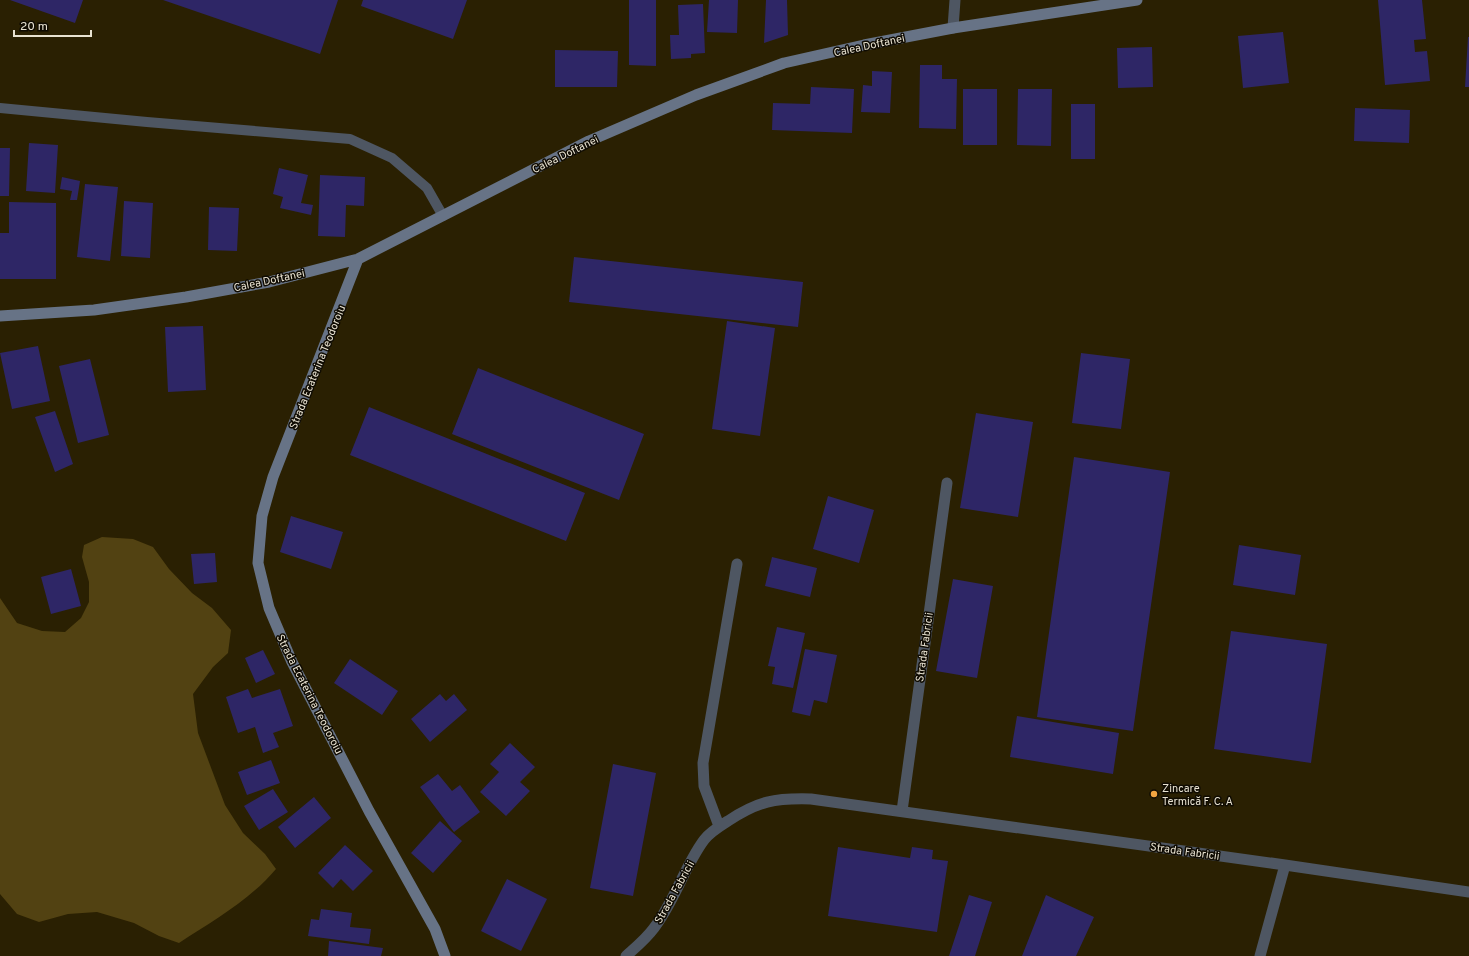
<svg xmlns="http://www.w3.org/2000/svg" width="1469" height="956" viewBox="0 0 1469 956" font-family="Overpass,sans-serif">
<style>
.green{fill:#524212}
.building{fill:#2e2666}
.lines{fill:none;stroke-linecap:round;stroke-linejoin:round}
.service{stroke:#4e5662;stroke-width:10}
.minor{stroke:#4e5662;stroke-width:11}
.secondary{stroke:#677386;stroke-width:11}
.poi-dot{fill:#f2a541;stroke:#0f0b02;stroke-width:1.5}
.labels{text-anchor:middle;stroke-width:3;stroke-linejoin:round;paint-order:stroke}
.street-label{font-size:11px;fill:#e8e2d1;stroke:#0f0b02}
.poi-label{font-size:11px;fill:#e8e2d1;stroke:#0f0b02;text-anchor:start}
</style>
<rect width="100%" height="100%" fill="#2a2002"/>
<path class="green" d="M102,537l31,2 20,8 16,22 23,24 20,15 19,22 -3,23 -15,14 -20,27 5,39 27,72 18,28 22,21 11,15c-26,31 -63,52 -97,74l-20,-7 -25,-13 -37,-11 -29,2 -29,8 -22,-8 -17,-20v-296l17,25 25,8 23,1 16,-14 8,-16v-20l-7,-25 2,-12z"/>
<path class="building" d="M10,0h73l-8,23z
M163,0h175l-18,54z
M363,0h104l-14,39 -92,-33z
M629,0h27v66l-27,-1z
M709,0h29l-1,33 -30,-1z
M766,0h21l1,35 -24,8z
M1378,0h44l4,39 -12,1 1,12 12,-1 3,30 -45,4z
M703,4l2,49 -14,1v4l-20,1 -1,-24h9l-1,-30z
M1283,32l6,51 -46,5 -5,-52z
M1468,37h1v50h-4z
M1152,47l1,40 -35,1 -1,-40z
M555,50l63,1 -1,36h-62z
M920,65h22v14h15l-1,50 -37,-1z
M872,71l20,1 -2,41 -29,-1 2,-27 9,1z
M811,87l43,2 -2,44 -80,-3 1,-27 37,1z
M963,89h34v56h-34z
M1018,89h34l-1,57 -34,-1z
M1071,104h24v55h-24z
M1355,108l55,2 -1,33 -55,-2z
M29,143l29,2 -3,48 -29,-2z
M0,148h10l-1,48h-9z
M279,168l29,7 -7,28 12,2 -2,10 -31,-7 3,-11 -10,-3z
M320,175l45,2 -1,29 -18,-1 -1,32 -27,-1z
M62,177l18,4 -3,19h-7l2,-9 -12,-2z
M85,184l33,3 -8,74 -33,-4z
M124,201l29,2 -3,55 -29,-2z
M9,202l47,1v76h-56v-46h9z
M209,207l30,1 -2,43 -29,-1z
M574,257l229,25 -5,45 -229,-25z
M727,321l48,7 -15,108 -48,-7z
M203,326l3,64 -38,2 -3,-65z
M38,346l12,55 -38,8 -12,-56z
M1081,353l49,6 -9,70 -49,-6z
M90,359l19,76 -31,8 -19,-77z
M478,368l166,66 -25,66 -167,-66z
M369,407l216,86 -19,48 -216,-86z
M55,411l18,53 -18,8 -20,-55z
M976,413l57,9 -15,95 -58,-9z
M1074,457l96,15 -37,259 -96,-14z
M828,496l46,14 -15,53 -46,-14z
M291,516l52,16 -12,37 -51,-17z
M1239,545l62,10 -6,40 -62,-10z
M215,553l2,29 -23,2 -3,-30z
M772,557l45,11 -7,29 -45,-11z
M71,569l10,37 -30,8 -10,-37z
M953,579l40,7 -16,92 -41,-7z
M777,627l28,6 -12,55 -21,-4 3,-17 -7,-1z
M1231,631l96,13 -16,119 -97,-14z
M805,649l32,6 -10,48 -13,-3 -4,16 -18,-4z
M263,650l12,24 -19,9 -11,-25z
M350,659l48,32 -16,24 -48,-32z
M248,689l4,9 28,-9 13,37 -20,7 6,14 -16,6 -8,-26 -17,6 -12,-36z
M440,694l6,7 8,-7 13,16 -37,32 -19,-23z
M1017,716l102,17 -6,41 -103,-17z
M510,743l25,24 -15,15 10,9 -24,25 -26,-24 19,-20 -9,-8z
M271,760l9,23 -33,12 -9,-23z
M613,764l43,9 -23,123 -43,-8z
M438,774l14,17 8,-6 20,27 -26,20 -34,-45z
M273,789l15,23 -29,18 -15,-24z
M314,797l17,21 -36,30 -17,-21z
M440,821l22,20 -29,32 -22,-20z
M345,845l28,26 -20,20 -12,-12 -8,9 -15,-15z
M838,847l72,11 2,-11 21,3 -1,9 16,2 -11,71 -109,-16z
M507,879l40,20 -26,52 -40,-20z
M969,895l23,7 -17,54h-26z
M1046,895l48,22 -18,39h-54z
M321,909l31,4 -2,14 21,2 -2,15 -61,-8 3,-17 8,1z
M329,941l54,7 -2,8h-53z"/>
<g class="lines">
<path class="service" d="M0,108l147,14 203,17 42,19 35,30 16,28"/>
<path class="minor" d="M953,28l2,-28
M902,811l45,-328
M719,826l-15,-40 -1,-23 34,-199
M626,956c10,-9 20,-17 28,-28 21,-27 30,-61 50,-88 6,-8 16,-14 24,-19 30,-20 47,-23 83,-22l474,66 184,27
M1260,956l25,-91"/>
<path class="secondary" d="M358,259l-85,218 -11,39 -4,47 11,45 23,54 77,149 66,118 10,27
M0,316l94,-6 92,-13 83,-15 89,-23 231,-118 107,-46 88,-32 80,-18 89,-17 184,-28"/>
</g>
<circle class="poi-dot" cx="1154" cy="794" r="4"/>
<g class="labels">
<g class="street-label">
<text transform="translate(869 45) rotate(-12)" y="4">Calea Doftanei</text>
<text transform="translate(565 154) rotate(-26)" y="4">Calea Doftanei</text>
<text transform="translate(269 280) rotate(-12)" y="4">Calea Doftanei</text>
<text transform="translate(317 367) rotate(-68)" y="4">Strada Ecaterina Teodoroiu</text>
<text transform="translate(924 647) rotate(-82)" y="4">Strada Fabricii</text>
<text transform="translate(310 694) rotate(63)" y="4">Strada Ecaterina Teodoroiu</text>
<text transform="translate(1185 851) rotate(8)" y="4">Strada Fabricii</text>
<text transform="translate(674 892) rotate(-61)" y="4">Strada Fabricii</text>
</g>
<g class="poi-label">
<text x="1162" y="792">Zincare<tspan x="1162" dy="13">Termică F. C. A</tspan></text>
</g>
</g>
<path d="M14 30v6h77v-6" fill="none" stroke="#e8e2d1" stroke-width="2"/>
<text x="20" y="30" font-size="12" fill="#e8e2d1" stroke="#0f0b02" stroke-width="3" paint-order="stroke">20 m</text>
</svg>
